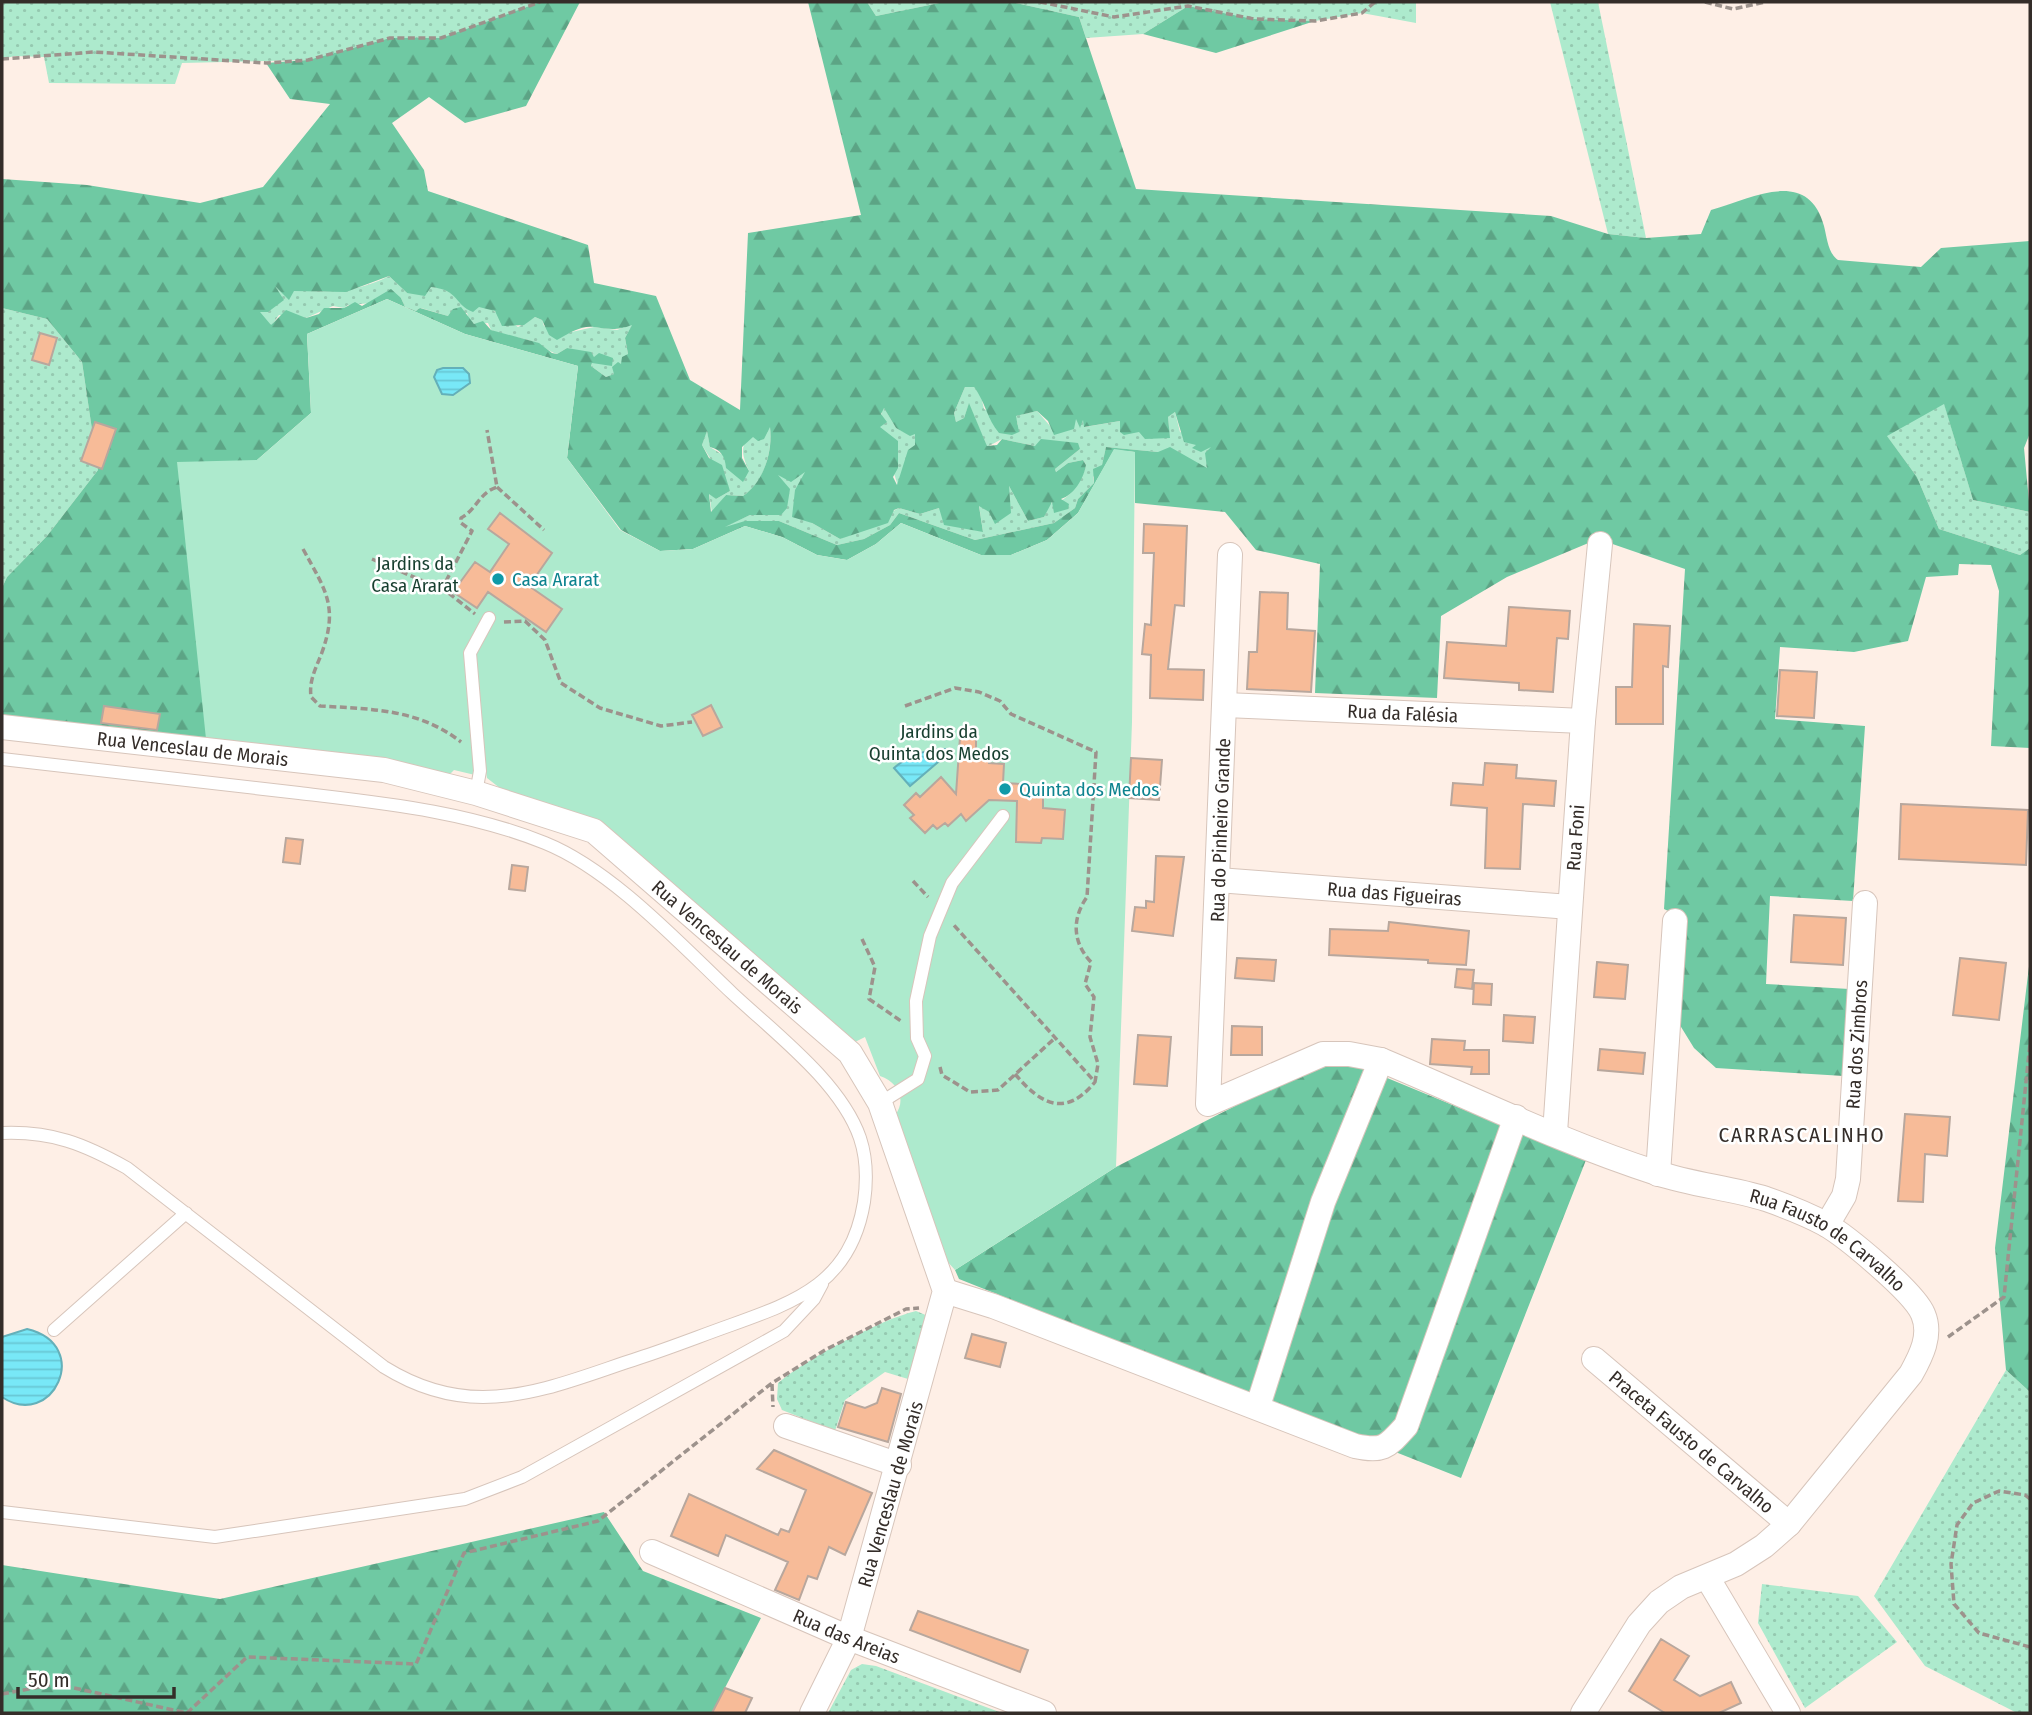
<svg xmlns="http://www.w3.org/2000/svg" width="2032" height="1715" viewBox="0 0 2032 1715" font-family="'Fira Sans Condensed',sans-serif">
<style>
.grass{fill:url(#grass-dots)}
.forest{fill:url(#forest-firs);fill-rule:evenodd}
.garden{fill:#adeacd}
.water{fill:url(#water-rules);stroke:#64b0b9;stroke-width:2}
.building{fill:#f7bb98;stroke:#b8a79d;stroke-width:2}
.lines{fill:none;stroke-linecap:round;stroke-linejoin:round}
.lane-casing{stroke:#d7c5bb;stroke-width:14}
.street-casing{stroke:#d7c5bb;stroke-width:26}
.path{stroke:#9d928c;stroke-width:3.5;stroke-dasharray:7 3.5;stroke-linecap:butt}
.lane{stroke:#fff;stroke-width:12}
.street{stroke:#fff;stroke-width:24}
.culture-dot{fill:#0f9aa8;stroke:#fff;stroke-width:2.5}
.labels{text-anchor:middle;stroke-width:5;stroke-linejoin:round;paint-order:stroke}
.park-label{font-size:19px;fill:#173f2f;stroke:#fff}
.culture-label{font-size:19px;fill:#0d838f;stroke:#fff;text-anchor:start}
.street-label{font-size:19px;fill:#342d29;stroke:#fff}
.neighbourhood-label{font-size:21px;letter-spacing:2px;fill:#342d29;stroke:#fff}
</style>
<defs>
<pattern id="grass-dots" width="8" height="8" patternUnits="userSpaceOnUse" patternTransform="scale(1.75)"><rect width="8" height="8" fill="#adeacd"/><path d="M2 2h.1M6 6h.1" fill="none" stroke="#95c9b0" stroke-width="1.8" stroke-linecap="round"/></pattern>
<pattern id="forest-firs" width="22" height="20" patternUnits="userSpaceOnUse" patternTransform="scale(1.75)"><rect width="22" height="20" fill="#6fc9a3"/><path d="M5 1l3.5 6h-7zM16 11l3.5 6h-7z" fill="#5ca485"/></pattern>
<pattern id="water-rules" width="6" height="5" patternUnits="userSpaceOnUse" patternTransform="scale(1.75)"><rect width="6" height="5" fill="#78e8f7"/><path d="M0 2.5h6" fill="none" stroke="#68c7d4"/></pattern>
</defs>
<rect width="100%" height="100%" fill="#feefe6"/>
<path class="grass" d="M2,2h538l-99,36h-51l-82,22 -126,3 -7,21 -126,-1 -5,-26 -29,-1 -13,3z
M867,2h77l-68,14z
M1011,2h405v21l-54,-10 -47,8 -61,-2 -66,-13 -45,28 -57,4 -7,-21z
M1550,2h48l48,236 -38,-4z
M389,276l18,17 24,-6 10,1 38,19h9l30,20 17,-10 7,3 2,6 23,7 27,-6 23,3 16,-6 -8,14 3,16 -13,20 -9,3 -15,-11 3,-9 -3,-2 -24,-7 -10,6c-8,-2 -13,-8 -20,-11 -16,-6 -31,-6 -46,-13l-3,-7 -14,1 -5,-4 -2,-7 -19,3 -27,-8 -5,3 -11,-4 -4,-9 -17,-3 -12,8 -24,2 -4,3 -11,-2 -27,12 -27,-3 -8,11 -14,-15 14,-29c37,14 82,13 118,-6z
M2,308l45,11 35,43 16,108 -51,66 -40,41 -5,11z
M965,387h9l7,9 3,13 34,16 -3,-9 22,-5 14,16 25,-11 4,11 3,-9 2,9 35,-6 1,5 13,6h35l-1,-15 7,-5 5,20 34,12 -6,25 -50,-17 -52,-5 -4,19 -9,11 1,6 -16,16 -3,9 -21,15 -79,17 -76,-27 -9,12 -26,14 -27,6 -58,-24 -62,9 33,-15h31l-5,-41 31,-3 5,52 28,16 59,-31 21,6 19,-6 44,24 -4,-27 10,7 20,-11 -1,-17 20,37 16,-4 6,-14c15,3 33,-23 36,-38l-3,-5 -15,3 -12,9 -1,-3 25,-20 -14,-7 -31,4 -33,-7 -15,8 -18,-43 -5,14 -8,4 -2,-9z
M1944,403l29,97 57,12v36l-10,7 -81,-26 -22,-52 -31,-42z
M883,406l13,22 14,7 5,-2 1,12 -11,17 -7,24 -19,-59z
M770,424c3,26 -5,58 -27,72l-17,-1 -14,18 -3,-20 7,6 14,-8 -28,-46 5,-15 3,17 39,24c-14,-31 -2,-30 21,-47z
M916,1311l12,5 -10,66 -33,-10 -40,28 -10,31 -53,-21 -5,-11 1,-16c30,-25 101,-63 138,-72z
M2006,1370l24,22v321h-13l-92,-47 -51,-70z
M1762,1584l96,12 39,46 -92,66 -47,-85z
M862,1664l14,2 126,47h-174l23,-43z"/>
<path class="forest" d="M540,2h40l-54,104 -61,17 -36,-26 -37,26 32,47 4,21 160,54 6,38 62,13 34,84 50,30 8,-177 113,-18 -53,-213h59l9,14 68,-14h67l68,15 57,172 415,27 57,18 38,4 55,-4 10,-24c41,-12 97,-43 113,16 3,12 4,27 14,34l83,7 20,-19 89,-7v192l-6,15 6,64 -57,-12 -29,-96 -57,32 30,41 22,52 81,26 10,-7v200l-39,-2 8,-155 -8,-26 -32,-1 -1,11 -32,2 -18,64 -54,11 -74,-5 -5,72 90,7 -12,175 -83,-5 -4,88 83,5 -5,87 -128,-8 -22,-20 -16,-26 7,-103 -21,-10 21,-340 -87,-30 -91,38 -66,39 -4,82 -122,-5 5,-129 -64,-14 -31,-38 -90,-9v-51l-21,-2 -36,63 -31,27 -36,15h-30l-80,-32 -25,21 -29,16 -30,-5 -35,-18 -37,-11 -52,23 -33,2 -39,-21 -54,-72 11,-92 -113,-32 -78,-35 -80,35 4,79 -54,47 -49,299 -206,-23v-148l5,-11 40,-41 51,-66 -16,-108 -35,-43 -45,-11v-129l85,6 113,18 63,-16 67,-83 -40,-5 -24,-36 42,-3 82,-22h51zM389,276l18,17 18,3 6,-9c29,3 23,18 42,25l6,-5 16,4 7,15 22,-1 11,-8 7,3 7,15 8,5c10,-6 25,-15 37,-13 15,2 22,4 38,-2l-7,13 3,16 -6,3 -1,7 -3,-2 -6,5 2,7 -8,3 -15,-11 1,-3 20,3 1,-8 -14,-5 -5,4 -3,-5 -24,-4 -10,6 -5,-1 -13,-10 -48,-13 -8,-9 -9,3 -13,-17 -8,2 -5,7 -28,-8 -4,3 -11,-4 -4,-9 -10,-9 -29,17 -7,-4 -11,6h-20l-5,6 -13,4 -20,-8 -15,15 -11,-13h8l16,-12 -9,-14 14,14 5,-9 52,1zM965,387h9c11,14 13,32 25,46l13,2 7,-3 -3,-16 21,-5 11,10 6,14 20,-6 2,-10 4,9 3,-8 1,7 36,-6v11l4,3 15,-3 6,7 25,-1 -2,-21 7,-5 9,30 12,3 -4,3 9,4 10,-5 -6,6 2,15 -37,-21 -12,5 -52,-5 -4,18 -9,4 1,14 -16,16 -3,9 -21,15 -79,17 -76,-27 -9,12 -26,14 -27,6 -58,-24h-34l-20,6 25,-12h31l6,-7 3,-19 -12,-14 13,7 14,-10 -10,18 -3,27 20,6 28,16 48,-16 6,-13 5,-2 21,6 19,-6 5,17 39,7 -4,-26 10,6 6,12 16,-11 -2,-27 19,35 16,-4 8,-15 2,11 14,-4 1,-5 -8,-5c13,-4 23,-21 25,-34l-3,-5 -15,3 -12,9 -1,-3 25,-20 -2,-6 -37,-4 -6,7 -33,-7 -5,6 -10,1 -18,-43 -5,15 -8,4 -2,-9zM884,408l12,20 14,8 5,-2v11l-7,5 -11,35 -4,-8 5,-9v-27l-18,-14 7,-5 -6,-8zM770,427c3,24 -6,55 -27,69l-17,-1 -15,17 -2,-18 7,5 14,-8 -8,-26 -13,-7 -7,-13 5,-14 3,16c11,3 15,9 16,21l17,14 6,-11 -7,-13v-11l11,-10 5,4 6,-2z
M1188,6l66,13 61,2 -99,32 -73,-19z
M2030,958v434l-24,-22 -11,-122z
M1346,1061l240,99 -125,318 -502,-199 -4,-9 161,-103 201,-103z
M604,1512l39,59 118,47 -49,95h-710v-148l218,34z"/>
<path class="garden" d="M387,299l78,35 113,32 -11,92 53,72 40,21 33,-2 52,-23 37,11 35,18 30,5 29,-16 25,-21 80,32h30l36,-15 31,-27 36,-64 21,3 -3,270 -16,445 -161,103 -9,-10 -51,-145c12,-15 3,-33 -15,-39l-15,-39 -12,6 -252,-219 -96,-32 -18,-14 -1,-6 -11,3 -21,-5 -6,6 -242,-37 -29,-277 80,-2 54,-47 -4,-79z"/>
<path class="water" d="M443,368h20l6,6 1,9 -17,12 -11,-1 -8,-17 3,-7z
M945,749l-1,8 -34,29 -16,-18c15,-13 30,-18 51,-19z
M27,1329c67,16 25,102 -25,68v-60z"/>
<path class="building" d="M40,333l17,5 -8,27 -17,-5z
M95,422l21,7 -14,40 -21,-8z
M500,513l52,40 -23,33 33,23 -16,23 -58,-40 -11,16 -24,-16 22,-30 15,10 19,-28 -21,-15z
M1144,524l43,2 -3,80 -9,-1 -7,64 36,1 -1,30 -53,-2 1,-43 -9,-1 3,-30 6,1 3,-72h-11z
M1260,592l28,1 -1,36 28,2 -4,61 -64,-3 2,-37h8z
M1509,607l61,4 -2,28 -11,-1 -4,54 -34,-2v-7l-75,-5 3,-36 59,4z
M1634,624l36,2 -2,41 -5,-1v58h-47v-37h16z
M1780,670l37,2 -3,46 -37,-2z
M711,705l11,22 -19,9 -11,-21z
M104,706l56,8 -3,16 -56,-7z
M960,737l16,2v14l14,2 -1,8 15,1 -1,19 40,2v23l22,2 -2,29 -21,-1 -1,5 -25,-1 1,-41 -28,-1 -23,21 -5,-7 -13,12 -3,-3 -8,6 -4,-4 -8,8 -15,-15 4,-3 -10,-10 12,-12 4,4 21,-20 15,17z
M1131,758l31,2 -3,40 -30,-2z
M1485,763l32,2 -1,13 40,3 -2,25 -31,-2 -3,65 -35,-1 2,-60 -36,-3 2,-22 30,2z
M1901,804l127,6 -2,55 -127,-6z
M286,838l17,2 -3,24 -17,-2z
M1156,856l28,1 -11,79 -41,-5 3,-24 11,1v-7l8,1z
M512,865l16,2 -3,24 -16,-2z
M1794,915l52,3 -3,47 -52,-3z
M1389,922l80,9 -3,34 -38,-2v-3l-99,-5 1,-26 58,2z
M1237,958l39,2 -2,21 -39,-3z
M1960,958l46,5 -7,57 -46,-5z
M1597,962l31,3 -3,34 -31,-2z
M1457,969l17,1 -2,19 -17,-2z
M1474,983l18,1 -1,21 -18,-1z
M1504,1015l31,2 -2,26 -30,-2z
M1232,1026l30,1v28h-31z
M1138,1035l33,2 -4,49 -33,-2z
M1432,1039l33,2 -1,9h25v24h-18l1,-7 -42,-3z
M1600,1049l45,4 -2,21 -45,-4z
M1905,1114l45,3 -3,39 -22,-2 -2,48 -25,-1z
M972,1334l34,9 -6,24 -35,-9z
M882,1388l19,6 -13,48 -50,-15 8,-25 19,6 12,-5z
M774,1450l98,43 -27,62 -16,-8 -12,32 -9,-3 -9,24 -24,-10 13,-28 -62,-27 -8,21 -47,-20 18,-42 89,41 3,-6 8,3 17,-42 -49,-21z
M918,1611l110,39 -8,22 -110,-42z
M1661,1639l28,17 -15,24 26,16 31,-14 10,21 -22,10h-54l-36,-22z
M725,1688l27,10 -7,15h-33z"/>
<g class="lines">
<g class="lane-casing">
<path id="lane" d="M2,759c99,11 198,22 297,34 83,10 167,18 246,50 67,27 135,101 188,151 43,40 108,89 127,144 7,21 7,43 4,64 -13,80 -66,99 -133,123 -31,11 -61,23 -92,33 -50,16 -103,39 -156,39 -36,0 -70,-12 -99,-30l-257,-199c-43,-24 -75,-37 -125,-35
M476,793l4,-22 -10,-118 19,-35
M880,1103l38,-24 7,-23 -8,-18 -1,-37 14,-65 22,-53 51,-67
M54,1330l132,-117
M2,1512l213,25 250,-38 57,-22 262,-146 30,-32 8,-15"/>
</g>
<g class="street-casing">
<g id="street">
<path id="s1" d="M1230,555l-22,549 115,-50h26l32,6c91,38 182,83 276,113 36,12 74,15 109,26 20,7 41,15 59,25 21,12 89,68 98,90 9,21 -2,42 -12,60l-122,150 -25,22 -28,18 -55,23 -22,15 -20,22 -56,89"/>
<path id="s2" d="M1225,705l358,16"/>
<path id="s3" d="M2,727l382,43 92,23 118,38 256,222 30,50 65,188 -96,347 -37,75"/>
<path id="s4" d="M1218,880l352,27"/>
<path id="s5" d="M1555,1133l28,-412 17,-177"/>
<path d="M1658,1174l17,-253"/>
<path id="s6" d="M1827,1225l17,-29 4,-17 17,-276"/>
<path d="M945,1291l48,15 362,140c29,6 32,1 51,-20l110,-309"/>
<path id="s7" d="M1594,1359l195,165"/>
<path d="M1258,1406l65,-204 58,-142"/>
<path d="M786,1426l113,39"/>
<path id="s8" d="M652,1552l197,86 195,75"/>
<path d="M1707,1577l81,136"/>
</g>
</g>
<path class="path" d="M1040,2l74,15 74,-11 66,13 61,2 47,-8 13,-11
M1705,2l28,7 33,-7
M2,59l92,-7 172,11 42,-3 82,-22h51l99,-36
M497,487l47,43
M303,549c23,42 36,58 18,106 -6,15 -12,26 -10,42l9,9c52,3 99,3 141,36
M372,559l74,32 29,23
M446,591l-2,-6 28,-54 -11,-8v-5c16,-9 18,-25 36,-31l-10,-57
M504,622l21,-1 20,19 16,43 39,25 61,18 31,-4
M905,706l50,-18 24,4 21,9 11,13 85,38 -9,145c-15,21 -15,45 4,65l-6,22 9,13 -4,40 8,27 -3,18 -143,-159
M913,881l15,16
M862,939l13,28 -6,32 32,22
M940,1067l2,8 28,17 28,-2 57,-52
M1015,1074c27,32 51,43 80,8
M1948,1337l56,-40 26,-254
M772,1384l1,23
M2030,1499l-5,-4 -26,-4 -26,12 -16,22 -6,39 3,40 25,29 51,14
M2,1694l54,-10 131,29 60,-56 169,7 48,-111 134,-32 174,-138 53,-33 81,-41 13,-1"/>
<use href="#lane" class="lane"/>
<use href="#street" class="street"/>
</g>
<g class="culture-dot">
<circle cx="498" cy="579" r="7"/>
<circle cx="1005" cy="789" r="7"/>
</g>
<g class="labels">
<g class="park-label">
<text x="415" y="570">Jardins da<tspan x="415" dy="22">Casa Ararat</tspan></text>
<text x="939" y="738">Jardins da<tspan x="939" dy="22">Quinta dos Medos</tspan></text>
</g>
<g class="culture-label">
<text x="512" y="586">Casa Ararat</text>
<text x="1019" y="796">Quinta dos Medos</text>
</g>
<g class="street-label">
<text dy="7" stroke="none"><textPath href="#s2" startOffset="178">Rua da Falésia</textPath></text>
<text dy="7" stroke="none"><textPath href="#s3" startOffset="192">Rua Venceslau de Morais</textPath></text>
<text transform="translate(1220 830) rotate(-88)" y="7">Rua do Pinheiro Grande</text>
<text dy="7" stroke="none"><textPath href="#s5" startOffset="296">Rua Foni</textPath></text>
<text dy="7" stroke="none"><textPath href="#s4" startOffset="177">Rua das Figueiras</textPath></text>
<text dy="7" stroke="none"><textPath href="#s3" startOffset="780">Rua Venceslau de Morais</textPath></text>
<text dy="7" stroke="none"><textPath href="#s6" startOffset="186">Rua dos Zimbros</textPath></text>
<text dy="7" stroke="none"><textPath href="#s1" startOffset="1218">Rua Fausto de Carvalho</textPath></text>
<text dy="7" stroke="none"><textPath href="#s7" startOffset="128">Praceta Fausto de Carvalho</textPath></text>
<text transform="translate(890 1494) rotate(-74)" y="7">Rua Venceslau de Morais</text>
<text dy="7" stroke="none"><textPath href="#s8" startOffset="212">Rua das Areias</textPath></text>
</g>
<g class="neighbourhood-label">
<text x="1802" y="1142">CARRASCALINHO</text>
</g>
</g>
<rect width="2032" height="1715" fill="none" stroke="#342d29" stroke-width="7"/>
<path d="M18 1687v10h156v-10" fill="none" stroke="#342d29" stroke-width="3.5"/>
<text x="28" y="1687" font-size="21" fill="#342d29" stroke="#ffffff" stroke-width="5" paint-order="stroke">50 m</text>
</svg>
